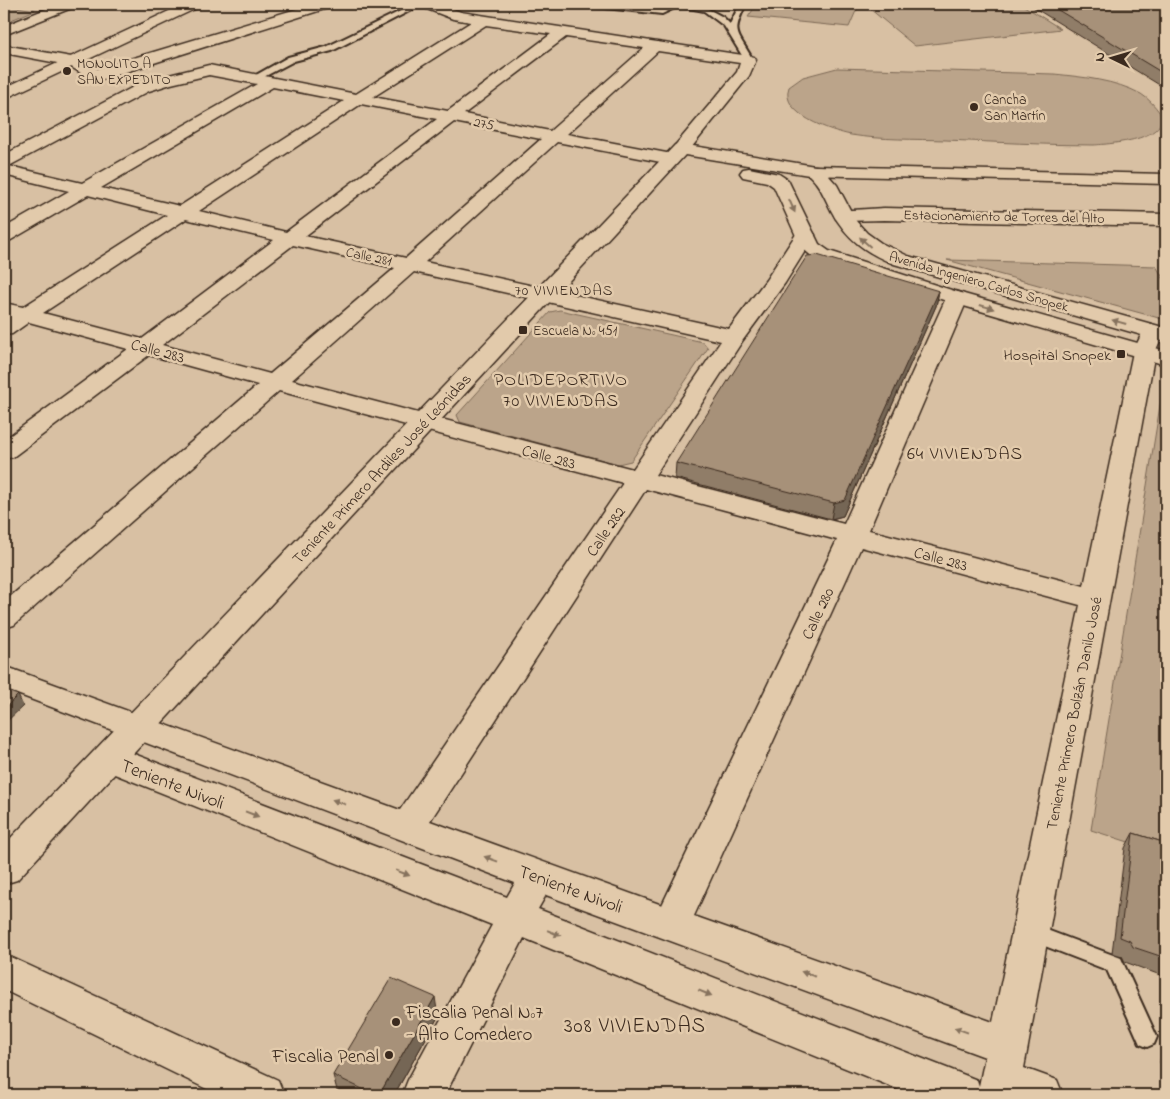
<svg xmlns="http://www.w3.org/2000/svg" width="1170" height="1099" viewBox="0 0 1170 1099" font-family="'Indie Flower',sans-serif">
<style>
.green{fill:#bba48a;stroke:#7b6754}
.lines{fill:none;stroke-linecap:round;stroke-linejoin:round}
.service-casing{stroke:#3b2a1e;stroke-width:4}
.minor-casing{stroke:#3b2a1e;stroke-width:3}
.tertiary-casing{stroke:#3b2a1e;stroke-width:3}
.service{fill:#e2caab;fill-rule:evenodd}
.minor{fill:#e2caab;fill-rule:evenodd}
.tertiary{fill:#e2caab;fill-rule:evenodd}
.wall{fill:#907d68;stroke:#3b2a1e}
.shaded-wall{fill:#756655;stroke:#3b2a1e}
.building{fill:#a79179;stroke:#3b2a1e}
.oneway{fill:#86725d}
.poi-dot{fill:#3b2a1e;stroke:#e2caab;stroke-width:2}
.labels{text-anchor:middle;stroke-width:5;stroke-linejoin:round;paint-order:stroke}
.far-poi-label{font-size:14px;fill:#3b2a1e;stroke:#e2caab;text-anchor:start}
.far-street-label{font-size:14px;fill:#3b2a1e;stroke:#e2caab}
.far-neighbourhood-label{font-size:15px;letter-spacing:1px;fill:#3b2a1e;stroke:#e2caab}
.street-label{font-size:16px;fill:#3b2a1e;stroke:#e2caab}
.poi-label{font-size:16px;fill:#3b2a1e;stroke:#e2caab;text-anchor:end}
.neighbourhood-label{font-size:18px;letter-spacing:1px;fill:#3b2a1e;stroke:#e2caab}
.near-street-label{font-size:19px;fill:#3b2a1e;stroke:#e2caab}
.near-poi-label{font-size:19px;fill:#3b2a1e;stroke:#e2caab;text-anchor:start}
.near-neighbourhood-label{font-size:21px;letter-spacing:1px;fill:#3b2a1e;stroke:#e2caab}
</style>
<rect width="100%" height="100%" fill="#d8c0a3"/>
<filter id="ink" filterUnits="userSpaceOnUse"><feTurbulence type="fractalNoise" baseFrequency=".02" numOctaves="2"/><feDisplacementMap in="SourceGraphic" scale="10" xChannelSelector="R" yChannelSelector="G"/><feConvolveMatrix kernelMatrix="1 2 1 2 8 2 1 2 1" color-interpolation-filters="sRGB"/></filter>
<g filter="url(#ink)">
<path class="green" d="M757,4h102l-10,23 -101,-10z
M917,4h104l40,25 -146,17 -45,-37z
M4,5l31,5 -31,13z
M837,68l217,6c29,3 61,6 87,20 8,5 14,12 19,19 10,27 -51,31 -66,32 -50,0 -99,-3 -148,-5 -31,-1 -64,0 -95,-5 -20,-4 -72,-21 -62,-48l14,-10z
M947,260l209,6 10,17v37z
M560,310l143,32 5,6 -77,113 -13,3 -158,-42 -3,-7 93,-103z
M1164,381h2v473l-75,-24z"/>
<g class="lines">
<g class="service-casing">
<path id="service" d="M415,4h8l-91,47 -38,10 -38,20 -7,-2 39,-22 38,-10z
M583,4h20l58,6 11,-6h14l22,5 15,8 7,7 10,-20h6c-15,31 -9,27 7,56l-7,2 -22,-36 -20,-15 -25,-5 -17,8 -76,-8z
M1031,924l90,34 36,79 -3,7 -7,3 -7,-3 -33,-74 -83,-32 -2,-6 2,-6z"/>
</g>
<g class="minor-casing">
<path id="minor" d="M58,4h18l-2,3 -70,28v-9z
M313,4h20l-2,3 -234,74 -8,-3 -21,-13 -64,-12v-8l73,13 20,11z
M420,4h19l22,8 288,44 5,1 2,3 -7,16 -62,77 -6,1 -6,-1 -3,-4 65,-77 3,-9 -82,-12 -91,83 110,21 3,4 -3,4 -6,1 -114,-22 -132,120 304,67 37,-49 32,-49 7,-2 7,2 3,4 -30,48 -42,57 -88,135 189,49 102,-226 4,-4 7,-2 7,2 4,4 -99,232 215,56 49,-234 12,-25 8,-2 8,2 3,5 -9,20 -131,716 33,12 6,15h-151l-388,-157 -79,157h-43l6,-15 84,-155 -395,-158 -4,-9 4,-9 12,-4 12,4 386,148 8,-14 -511,-194v-23l396,144 223,-327 -344,-92 -265,234 -10,3v-26l254,-217 -109,-30 -136,102 -9,2v-19l124,-91 -99,-27 -17,12 -8,1v-15l4,-3 -4,-1v-13l19,4 144,-92 -79,-20 -77,45 -7,2v-14l65,-37 -65,-16v-20l133,-70 24,-8 48,-12 147,29 115,-72 -18,-3 -31,-12zM486,25l65,9 -103,77 -75,-14zM566,37l78,11 -94,83 -86,-17zM209,75l48,9 -175,99 -73,-17 140,-75 22,-7zM273,87l71,14 -164,105 -79,-18zM361,104l76,15 -151,113 -87,-21zM454,122l87,17 -135,119 -101,-22zM186,219l88,21 -132,99 -99,-26zM293,245l102,23 -125,106 -108,-29zM414,272l307,69 -88,128 -341,-89zM646,489l191,51 -175,365 -232,-84zM861,547l219,58 -87,417 -299,-106zM546,895l439,162 -6,29 -2,-6 -15,-6 -424,-165z
M815,166l351,8v10l-357,-9 -3,-4 3,-4z
M884,208l282,6v12l-282,-6 -41,1 -7,-2 -2,-4 2,-4z
M4,954l274,126 6,15h-65l-215,-105z"/>
</g>
<g class="tertiary-casing">
<path id="tertiary" d="M184,4h17l-2,3 -195,92v-11z
M681,144l140,23 16,18 19,36 11,12 14,10 27,13 258,72v14l-272,-78c-28,-11 -47,-25 -62,-52 -7,-13 -11,-26 -23,-37l-124,-20 -668,725 -13,4v-39l671,-700z
M749,168l30,6 9,6 31,64 10,7 135,43 202,57v14l-216,-63 -135,-43 -14,-12 -27,-60 -7,-5 -24,-5 -3,-4 3,-4z"/>
</g>
<use href="#service" class="service"/>
<use href="#minor" class="minor"/>
<use href="#tertiary" class="tertiary"/>
</g>
<path class="wall" d="M6,4h14l-5,2z
M1028,4h138v85z
M939,291l-3,15 -93,210 -12,3 -156,-41 1,-15z
M1133,833l33,10v128l-3,5 -38,-14 -3,-6 -10,-3 13,-105z
M1166,999v67l-6,-3z
M438,1017l-44,78h-53l-3,-1 -5,-19z"/>
<path class="shaded-wall" d="M939,291l-3,15 -93,210 -12,3 3,-16z
M18,695l5,11 -19,18v-15z
M435,997l3,20 -44,78h-15z"/>
<path class="building" d="M1048,4h118v71z
M817,255l122,36 -94,209 -11,3 -158,-40 131,-207z
M4,690l14,5 -14,14z
M1133,833l33,10v115l-33,-11 -3,-6 -10,-4z
M391,978l44,19 -56,98h-4l-42,-20z"/>
<defs><path id="oneway-solid" d="M-6-.8H1V-3.2L6.5 0L1 3.2V.8H-6Z" transform="scale(1.25)"/></defs>
<g class="oneway">
<use href="#oneway-solid" transform="translate(792 206) rotate(66)"/>
<use href="#oneway-solid" transform="translate(865 242) rotate(-138)"/>
<use href="#oneway-solid" transform="translate(987 307) rotate(16)"/>
<use href="#oneway-solid" transform="translate(1119 322) rotate(-164)"/>
<use href="#oneway-solid" transform="translate(339 802) rotate(-160)"/>
<use href="#oneway-solid" transform="translate(252 814) rotate(21)"/>
<use href="#oneway-solid" transform="translate(491 859) rotate(-160)"/>
<use href="#oneway-solid" transform="translate(403 873) rotate(21)"/>
<use href="#oneway-solid" transform="translate(554 933) rotate(22)"/>
<use href="#oneway-solid" transform="translate(808 974) rotate(-160)"/>
<use href="#oneway-solid" transform="translate(705 993) rotate(22)"/>
<use href="#oneway-solid" transform="translate(961 1030) rotate(-160)"/>
</g>
</g>
<g class="poi-dot">
<circle cx="67" cy="71" r="5"/>
<circle cx="974" cy="107" r="5"/>
<rect x="518" y="325" width="10" height="10" rx="2.5"/>
<rect x="1116" y="349" width="10" height="10" rx="2.5"/>
<circle cx="396" cy="1022" r="5"/>
<circle cx="389" cy="1055" r="5"/>
</g>
<g class="labels">
<g class="far-poi-label">
<text x="77" y="68">MONOLITO A<tspan x="77" dy="16">SAN EXPEDITO</tspan></text>
<text x="984" y="104">Cancha<tspan x="984" dy="16">San Martín</tspan></text>
<text x="533" y="335">Escuela Nº 451</text>
</g>
<g class="far-street-label">
<text transform="translate(484 123) rotate(11)" y="5">275</text>
<text transform="translate(1004 216) rotate(1)" y="5">Estacionamiento de Torres del Alto</text>
<text transform="translate(369 256) rotate(12)" y="5">Calle 281</text>
<text transform="translate(979 281) rotate(16)" y="5">Avenida Ingeniero Carlos Snopek</text>
</g>
<g class="far-neighbourhood-label">
<text x="564" y="295">70 VIVIENDAS</text>
</g>
<g class="street-label">
<text transform="translate(158 350) rotate(15)" y="6">Calle 283</text>
<text transform="translate(549 456) rotate(15)" y="6">Calle 283</text>
<text transform="translate(381 468) rotate(-47)" y="6">Teniente Primero Ardiles José Leónidas</text>
<text transform="translate(605 531) rotate(-56)" y="6">Calle 282</text>
<text transform="translate(941 558) rotate(15)" y="6">Calle 283</text>
<text transform="translate(817 613) rotate(-65)" y="6">Calle 280</text>
<text transform="translate(1073 713) rotate(-79)" y="6">Teniente Primero Bolzán Danilo José</text>
</g>
<g class="poi-label">
<text x="1111" y="360">Hospital Snopek</text>
</g>
<g class="neighbourhood-label">
<text x="561" y="385">POLIDEPORTIVO<tspan x="561" dy="21">70 VIVIENDAS</tspan></text>
<text x="965" y="459">64 VIVIENDAS</text>
</g>
<g class="near-street-label">
<text transform="translate(173 783) rotate(21)" y="7">Teniente Nivoli</text>
<text transform="translate(571 888) rotate(20)" y="7">Teniente Nivoli</text>
</g>
<g class="near-poi-label">
<text x="406" y="1018">Fiscalia Penal Nº7<tspan x="406" dy="22">- Alto Comedero</tspan></text>
<text x="379" y="1062" text-anchor="end">Fiscalia Penal</text>
</g>
<g class="near-neighbourhood-label">
<text x="635" y="1032">308 VIVIENDAS</text>
</g>
</g>
<rect width="1170" height="1099" fill="none" stroke="#e2caab" stroke-width="20"/>
<rect x="10" y="10" width="1150" height="1079" fill="none" stroke="#3b2a1e" stroke-width="2" filter="url(#ink)"/>
<g transform="translate(1112 58) rotate(275)" stroke="#e2caab" stroke-width="4" paint-order="stroke">
<path d="M0-4L9 19L0 12L-9 19Z" fill="#3b2a1e"/>
<text y="-8" font-size="14" font-weight="bold" text-anchor="middle" fill="#3b2a1e">N</text>
</g>
</svg>
